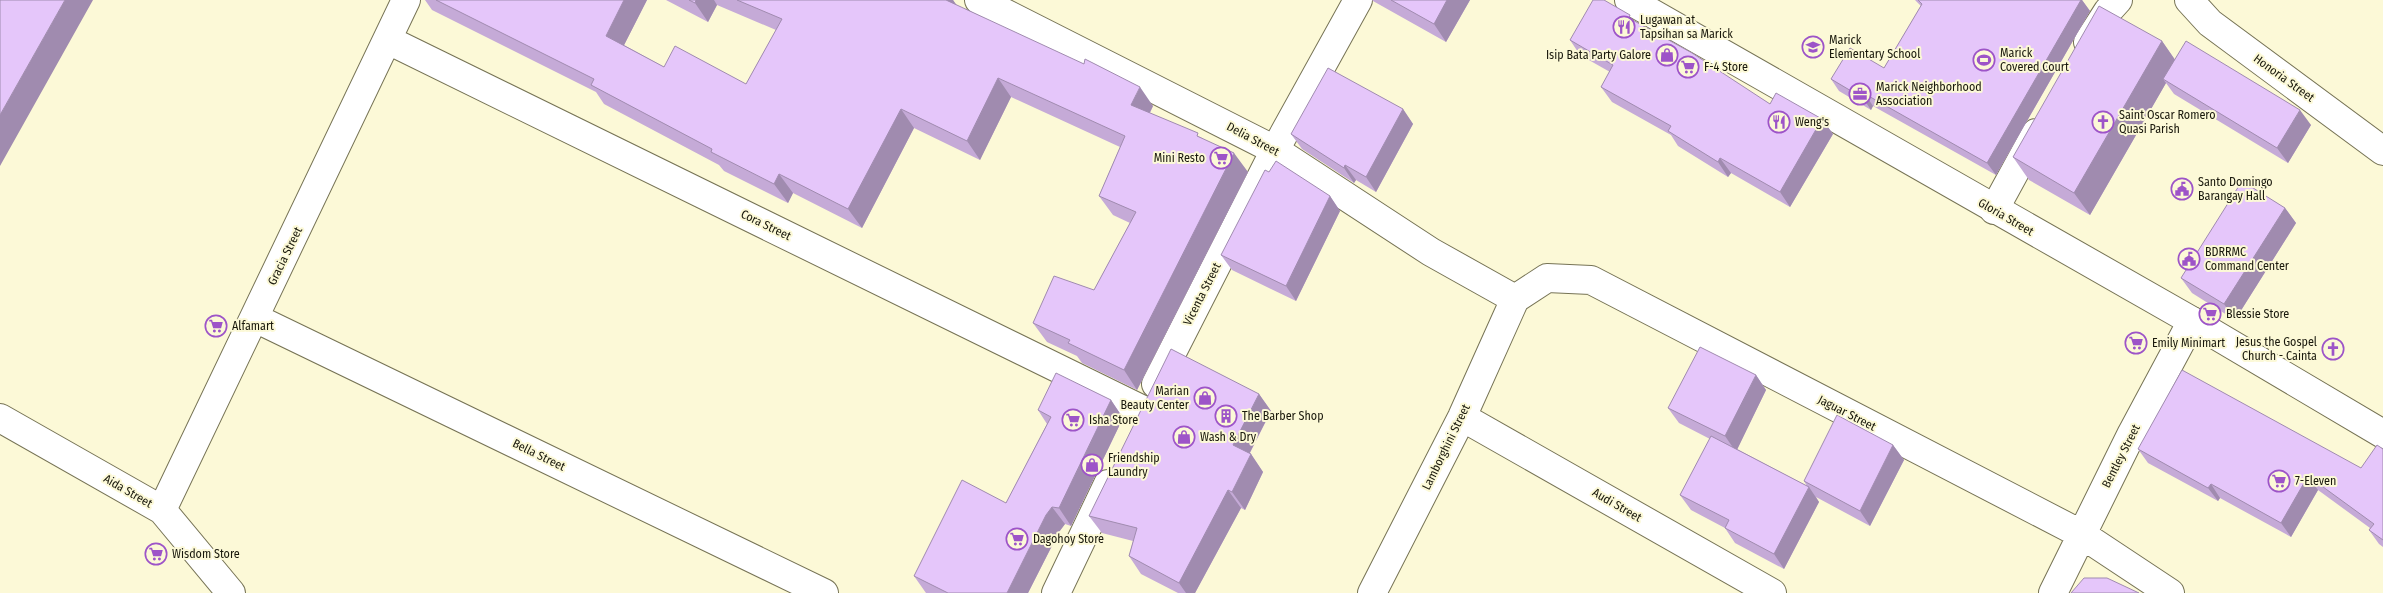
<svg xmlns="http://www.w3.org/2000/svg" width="2383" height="593" viewBox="0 0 2383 593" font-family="'Fira Sans Condensed',sans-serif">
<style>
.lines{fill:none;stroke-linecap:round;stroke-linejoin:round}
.street-casing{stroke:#767355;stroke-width:30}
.secondary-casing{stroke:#767355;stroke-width:30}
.street{stroke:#fff;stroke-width:28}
.secondary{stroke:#fff;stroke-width:28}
.wall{fill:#c5aad7}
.shaded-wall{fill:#a08baf}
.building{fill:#e5c6fa;stroke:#a08baf}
.labels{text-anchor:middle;stroke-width:4;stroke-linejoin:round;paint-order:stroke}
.poi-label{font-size:12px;fill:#19180c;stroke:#fcf9d7;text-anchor:start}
.street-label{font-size:12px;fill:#19180c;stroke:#fcf9d7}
</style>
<rect width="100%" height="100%" fill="#fcf9d7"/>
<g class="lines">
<g class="street-casing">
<path id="street" d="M979,0l296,150 156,102 84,47
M2189,0l21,23 173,128
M388,40l755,370
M2088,42l20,-31 10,-11
M1994,210l42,-77
M1515,299l32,-21 44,2 490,254 89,59
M255,318l569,275
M1462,417l310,176
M0,418l162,92 69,83
M162,510l244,-510
M1372,593l90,-176 53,-118
M2053,593l79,-160 60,-112"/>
</g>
<g class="secondary-casing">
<path id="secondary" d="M1629,0l563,321 191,113
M1156,384l119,-234 83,-150
M1056,593l52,-109"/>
</g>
<use href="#street" class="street"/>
<use href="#secondary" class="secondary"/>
</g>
<path class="wall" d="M425,0h222l-23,45 40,22 82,17 30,-54 -59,-25 -9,17 -42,-22h287l3,5 197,101 -3,7 52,25 46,34 -111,218 -55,-27 -5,-7 -30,-14 -14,-19 61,-33 36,-67 -17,-8 -14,-19 21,-49 -109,-50 -31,63 -66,-32 -52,100 -69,-35 -5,10 -64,-32 -5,-6 -115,-61 -8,-12 -164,-82z
M1372,0h98l-24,42 -73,-41z
M1915,0h167l8,11 -94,164 -123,-69 -2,4 -32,-19 -8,-12 53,-11 37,-62z
M1634,21l136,83 52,15 11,15 -43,73 -59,-34 -3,4 -50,-31 -7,-11 -59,-33 -11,-15 9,-15 -30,-17 -10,-15z
M2162,41l13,19 136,65 -23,38 -114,-69 -8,-11 -76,132 -61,-35 -16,-23z
M1403,109l10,15 -37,68 -20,-12 -2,3 -52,-34 -11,-15z
M1330,196l10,15 -44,90 -64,-31 -11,-15z
M2285,208l11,15 -61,97 -43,-27 -11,-15z
M1756,375l10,15 -29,59 70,37 -3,-5 89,-36 11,15 -34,66 -54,-29 3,5 -35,67 -49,-26 -10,-15 -34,-18 -11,-15 30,-56 -31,-16 -11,-15z
M1259,394l12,17 -21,42 1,1 12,18 -18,38 -4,-2 -46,85h-17l-37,-19 -12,-18 4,-15 -31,-8 -13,-17z
M1111,400l12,18 -52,108 -6,-2 -6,8 -31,61h-102l-12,-17 92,-73 41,-79 -9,-14z
M2138,449l223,19 22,-19v98l-4,-3 -10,-14 1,-2 -52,-38 -27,47 -71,-39 -2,3 -70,-38z"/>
<path class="shaded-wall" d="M65,0h28l-93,166v-51z
M624,0h23l-28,55 -13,-19z
M696,0h18l3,5 -9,17 -13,-19z
M942,0h11l5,7z
M1447,0h23l-24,42 -12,-18z
M2081,0h1l8,11 -94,164 -9,-12z
M2162,41l16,23 -15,15 3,4 -76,132 -16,-22z
M998,78l13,19 -31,63 -13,-19z
M1140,87l13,19 -9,18 -13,-19z
M1865,94l8,12 -2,4 -8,-12z
M901,109l13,19 -52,100 -14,-19z
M1403,109l10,15 -37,68 -10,-15z
M2300,110l11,15 -23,38 -11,-15z
M1822,119l11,15 -43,73 -10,-15z
M1234,153l14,19 -111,218 -13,-20z
M1720,158l11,15 -3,4 -10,-15z
M1345,165l11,15 -2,3 -10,-15z
M779,174l14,19 -5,10 -14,-19z
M1330,196l10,15 -44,90 -10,-15z
M2285,208l11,15 -61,97 -11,-16z
M1756,375l10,15 -30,62 -11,-16z
M1259,394l12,17 -26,51 -12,-17z
M1111,400l12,18 -52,108 -12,-18z
M1893,445l11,15 -34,66 -10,-15z
M1251,454l12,18 -18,38 -13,-18z
M2308,476l10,14 -27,47 -10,-14z
M2211,484l9,14 -2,3 -10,-13z
M1809,487l10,15 -35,67 -10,-15z
M1228,490l13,18 -46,85h-9l-7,-10z
M1052,507l13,17 -6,8 -31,61h-21l39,-78z"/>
<path class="building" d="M0,0h65l-65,115z
M436,0h188l-18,36 58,31 11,-21 71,38 36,-65 -45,-19h209l138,64 1,-5 55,28 -9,18 67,28 -1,3 37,17 -110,217 -56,-27 2,-3 -37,-17 21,-47 40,14 42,-78 -37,-16 26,-60 -127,-58 -31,63 -66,-32 -53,100 -69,-35 -5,10 -63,-32 1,-3 -121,-64 3,-6z
M689,0h7l-1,3z
M1391,0h56l-13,24z
M1593,0h11l26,15 -1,3 63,35 78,51 6,-11 46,26 -42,73 -60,-34 -2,4 -50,-31 3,-5 -70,-39 12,-22 -43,-25z
M1918,0h163l-94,163 -122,-69 -2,4 -32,-19 19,-31 34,20 38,-64z
M2099,6l63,35 -88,152 -61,-36z
M2186,41l114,69 -23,38 -114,-69z
M1328,68l75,41 -37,68 -21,-12 -1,3 -53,-34z
M1276,161l54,35 -44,90 -65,-31 44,-85 4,2z
M2242,181l43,27 -61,96 -43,-26z
M1700,347l56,28 -31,61 -57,-28z
M1171,349l88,45 -26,51 18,9 -19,38 -4,-2 -49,93 -50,-27 8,-28 -48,-12z
M2182,370l179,98 16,-23 6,4v91l-14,-10 5,-6 -66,-48 -27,47 -70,-39 -3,4 -70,-39z
M1056,373l55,27 -52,108 -7,-1 -6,8 -39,78h-59l-34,-17 48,-96 44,23 45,-86 -13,-7z
M1837,415l56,30 -33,66 -56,-30z
M1711,436l98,51 -35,67 -49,-26 4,-8 -49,-25z
M2084,578h23l32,15h-68z"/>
<defs>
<g id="restaurant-ring" transform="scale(1.125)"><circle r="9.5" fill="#fcf9d7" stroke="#9d54c8" stroke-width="1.5"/><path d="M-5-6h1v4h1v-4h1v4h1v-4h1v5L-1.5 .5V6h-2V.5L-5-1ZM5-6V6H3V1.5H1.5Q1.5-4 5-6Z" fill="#9d54c8"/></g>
<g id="school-ring" transform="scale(1.125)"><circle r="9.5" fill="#fcf9d7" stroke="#9d54c8" stroke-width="1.5"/><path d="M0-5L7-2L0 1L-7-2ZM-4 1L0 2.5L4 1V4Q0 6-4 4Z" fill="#9d54c8"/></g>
<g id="shop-ring" transform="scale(1.125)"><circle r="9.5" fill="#fcf9d7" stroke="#9d54c8" stroke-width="1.5"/><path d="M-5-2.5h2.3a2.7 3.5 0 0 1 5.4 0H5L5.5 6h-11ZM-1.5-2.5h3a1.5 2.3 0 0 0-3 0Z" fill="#9d54c8"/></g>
<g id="stadium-ring" transform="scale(1.125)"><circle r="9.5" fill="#fcf9d7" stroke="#9d54c8" stroke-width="1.5"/><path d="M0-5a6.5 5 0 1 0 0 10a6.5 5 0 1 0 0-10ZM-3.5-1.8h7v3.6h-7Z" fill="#9d54c8"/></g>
<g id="supermarket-ring" transform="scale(1.125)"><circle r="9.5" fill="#fcf9d7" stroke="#9d54c8" stroke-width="1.5"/><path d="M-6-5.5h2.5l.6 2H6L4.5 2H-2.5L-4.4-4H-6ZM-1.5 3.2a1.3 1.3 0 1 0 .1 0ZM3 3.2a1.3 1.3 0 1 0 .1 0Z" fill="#9d54c8"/></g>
<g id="office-ring" transform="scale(1.125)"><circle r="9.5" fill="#fcf9d7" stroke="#9d54c8" stroke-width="1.5"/><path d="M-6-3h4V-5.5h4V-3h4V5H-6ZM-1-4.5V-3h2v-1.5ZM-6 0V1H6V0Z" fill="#9d54c8"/></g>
<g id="church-ring" transform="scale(1.125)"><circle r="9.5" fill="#fcf9d7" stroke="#9d54c8" stroke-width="1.5"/><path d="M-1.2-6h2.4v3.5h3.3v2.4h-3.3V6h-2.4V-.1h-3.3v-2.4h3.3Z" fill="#9d54c8"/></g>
<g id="civic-ring" transform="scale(1.125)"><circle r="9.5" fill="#fcf9d7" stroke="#9d54c8" stroke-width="1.5"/><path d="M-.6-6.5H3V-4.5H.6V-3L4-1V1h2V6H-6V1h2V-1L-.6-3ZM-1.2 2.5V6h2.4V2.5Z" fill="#9d54c8"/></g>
<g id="building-ring" transform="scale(1.125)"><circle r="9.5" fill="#fcf9d7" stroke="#9d54c8" stroke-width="1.5"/><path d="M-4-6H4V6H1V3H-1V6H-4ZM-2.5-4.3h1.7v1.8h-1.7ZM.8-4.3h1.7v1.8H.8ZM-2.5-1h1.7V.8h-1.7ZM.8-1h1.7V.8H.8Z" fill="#9d54c8"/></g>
</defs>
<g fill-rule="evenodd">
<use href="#restaurant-ring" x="1624" y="27"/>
<use href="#school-ring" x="1813" y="47"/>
<use href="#shop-ring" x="1667" y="55"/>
<use href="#stadium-ring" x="1984" y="60"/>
<use href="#supermarket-ring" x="1688" y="67"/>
<use href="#office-ring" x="1860" y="94"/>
<use href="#restaurant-ring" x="1779" y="122"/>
<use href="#church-ring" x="2103" y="122"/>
<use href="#supermarket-ring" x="1221" y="158"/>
<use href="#civic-ring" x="2182" y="189"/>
<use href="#civic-ring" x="2189" y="259"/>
<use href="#supermarket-ring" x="2210" y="314"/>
<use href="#supermarket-ring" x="216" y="326"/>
<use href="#supermarket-ring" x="2136" y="343"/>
<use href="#church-ring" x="2333" y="349"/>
<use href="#shop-ring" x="1205" y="398"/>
<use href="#building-ring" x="1226" y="416"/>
<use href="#supermarket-ring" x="1073" y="420"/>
<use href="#shop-ring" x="1184" y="437"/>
<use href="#shop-ring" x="1092" y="465"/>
<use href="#supermarket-ring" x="2279" y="481"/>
<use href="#supermarket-ring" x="1017" y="539"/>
<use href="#supermarket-ring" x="156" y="554"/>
</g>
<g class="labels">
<g class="poi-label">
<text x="1640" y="24">Lugawan at<tspan x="1640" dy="14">Tapsihan sa Marick</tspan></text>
<text x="1829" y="44">Marick<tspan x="1829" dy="14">Elementary School</tspan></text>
<text x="2000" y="57">Marick<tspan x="2000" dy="14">Covered Court</tspan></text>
<text x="1651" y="59" text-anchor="end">Isip Bata Party Galore</text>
<text x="1704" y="71">F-4 Store</text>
<text x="1876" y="91">Marick Neighborhood<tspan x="1876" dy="14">Association</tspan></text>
<text x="2119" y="119">Saint Oscar Romero<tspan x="2119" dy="14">Quasi Parish</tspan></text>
<text x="1795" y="126">Weng's</text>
<text x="1205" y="162" text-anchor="end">Mini Resto</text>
<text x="2198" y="186">Santo Domingo<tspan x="2198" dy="14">Barangay Hall</tspan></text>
<text x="2205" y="256">BDRRMC<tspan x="2205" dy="14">Command Center</tspan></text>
<text x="2226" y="318">Blessie Store</text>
<text x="232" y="330">Alfamart</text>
<text x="2317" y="346" text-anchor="end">Jesus the Gospel<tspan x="2317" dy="14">Church - Cainta</tspan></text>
<text x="2152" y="347">Emily Minimart</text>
<text x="1189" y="395" text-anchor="end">Marian<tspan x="1189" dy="14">Beauty Center</tspan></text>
<text x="1242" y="420">The Barber Shop</text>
<text x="1089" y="424">Isha Store</text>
<text x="1200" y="441">Wash &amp; Dry</text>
<text x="1108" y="462">Friendship<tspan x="1108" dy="14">Laundry</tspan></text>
<text x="2295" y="485">7-Eleven</text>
<text x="1033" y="543">Dagohoy Store</text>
<text x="172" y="558">Wisdom Store</text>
</g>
<g class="street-label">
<text transform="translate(2284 78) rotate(36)" y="4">Honoria Street</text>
<text transform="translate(1253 139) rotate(28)" y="4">Delia Street</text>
<text transform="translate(2006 217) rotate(30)" y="4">Gloria Street</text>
<text transform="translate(766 225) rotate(26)" y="4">Cora Street</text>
<text transform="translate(285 256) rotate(-64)" y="4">Gracia Street</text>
<text transform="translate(1202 294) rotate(-63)" y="4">Vicenta Street</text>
<text transform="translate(1847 413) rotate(27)" y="4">Jaguar Street</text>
<text transform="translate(1446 447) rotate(-64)" y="4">Lamborghini Street</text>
<text transform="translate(539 455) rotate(26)" y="4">Bella Street</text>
<text transform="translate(2121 456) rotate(-63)" y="4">Bentley Street</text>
<text transform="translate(128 491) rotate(30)" y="4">Aida Street</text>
<text transform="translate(1617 505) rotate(30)" y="4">Audi Street</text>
</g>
</g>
</svg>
